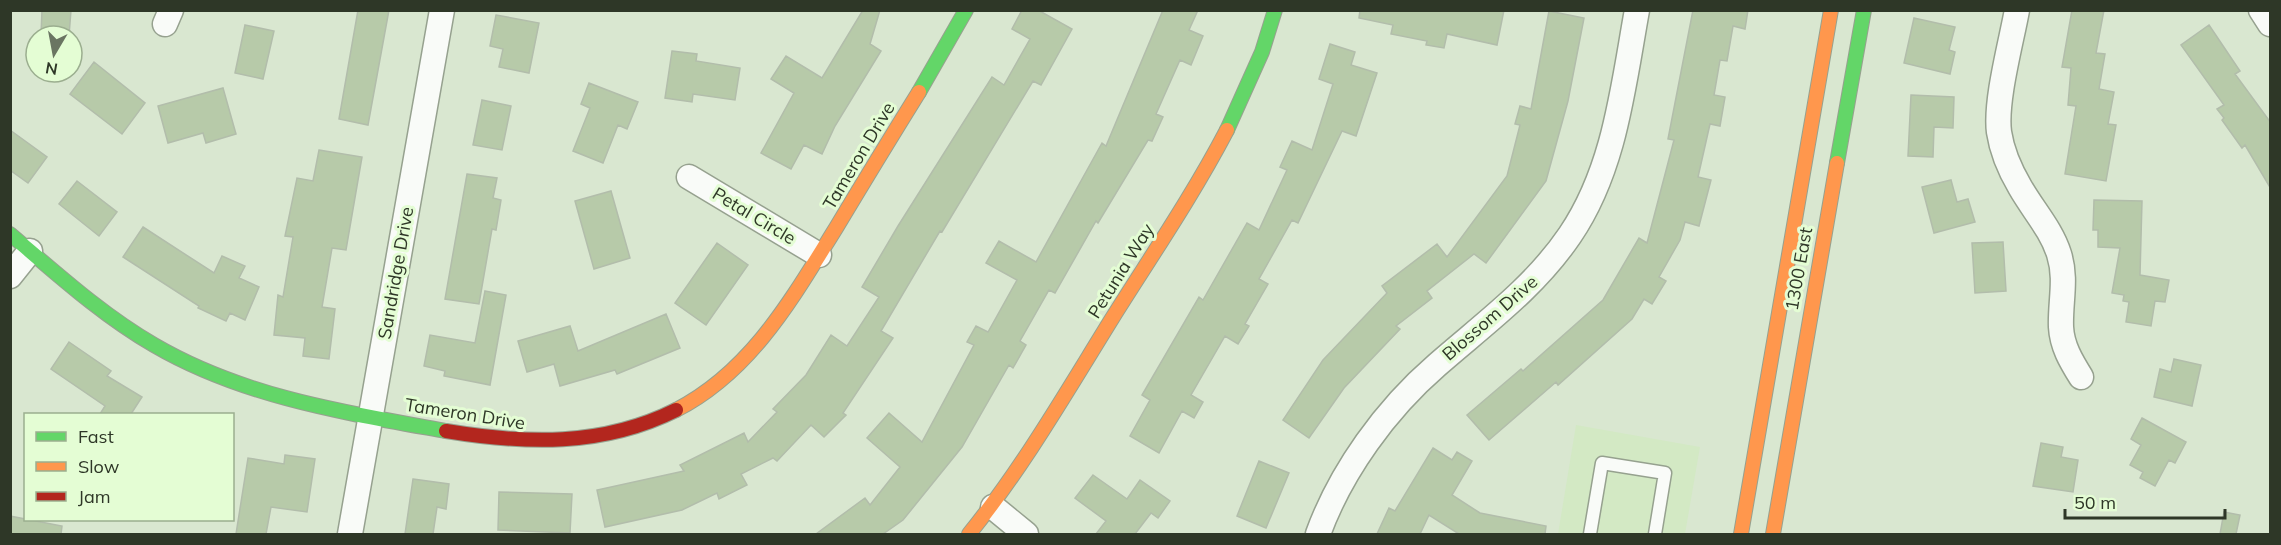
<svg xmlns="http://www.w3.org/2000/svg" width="2281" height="545" viewBox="0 0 2281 545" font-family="Mulish,sans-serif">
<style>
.built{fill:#d3e9c4}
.building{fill:#b7caa9;stroke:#b2bdab;stroke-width:1.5}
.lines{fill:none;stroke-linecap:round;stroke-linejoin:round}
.lane-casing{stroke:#96a18f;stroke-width:15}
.street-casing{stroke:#96a18f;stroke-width:27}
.fast-casing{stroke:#96a18f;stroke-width:16}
.slow-casing{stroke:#96a18f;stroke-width:16}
.jam-casing{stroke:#96a18f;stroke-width:16}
.lane{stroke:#f9fbf8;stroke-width:12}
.street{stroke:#f9fbf8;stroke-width:24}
.fast{stroke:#63d668;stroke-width:14}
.slow{stroke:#ff974d;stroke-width:14}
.jam{stroke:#b3261e;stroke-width:14}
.labels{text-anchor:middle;stroke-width:6;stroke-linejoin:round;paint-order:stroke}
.street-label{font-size:18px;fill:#2e3727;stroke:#e4fdd4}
</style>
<rect width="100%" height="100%" fill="#d9e7d0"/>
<path class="built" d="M1576,425l124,22 -15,87h-127z"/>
<path class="building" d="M42,10h29l-2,26h-28z
M358,10h31l-21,115 -29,-6z
M863,10h17l-10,34 11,7 -46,75 -13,28 -18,-9 -13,24 -30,-16 33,-60 -23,-14 15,-23 36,22z
M1022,10h16l34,19 -31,56 -8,-4 -91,151 -2,-1 -59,100 12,7 -50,75 3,2 -22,22 -13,-12 -34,36 -4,-3 -32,16 6,11 -28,14 -2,-6 -35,17 -77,17 -8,-37 87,-19 -4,-6 64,-32 4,9 29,-30 -4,-3 33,-34 25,-40 16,11 32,-49 -17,-10 36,-61 94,-149 12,8 26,-46 -18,-10z
M1163,10h35l-9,20 14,6 -12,29 -11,-5 -24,54 7,3 -11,24 -4,-1 -50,83 -2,-2 -41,72 -6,-3 -29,51 6,4 -13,23 -4,-3 -47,82 -59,73 -20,14h-67l49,-36 5,7 30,-38 -33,-29 22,-25 33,29 52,-97 -7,-3 9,-16 12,6 29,-52 -31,-17 13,-22 37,21 66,-119 4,3z
M1360,10h144l-7,35 -50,-11 -3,14 -18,-3 1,-4 -36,-7 2,-9 -34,-7z
M1693,10h55l-3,19 -12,-3 -6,35 -7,-1 -6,35 11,2 -5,29 -10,-2 -12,53 13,3 -12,46 -14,-4 -5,18 -21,37 7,4 -14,23 -8,-5 -12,20 -74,66 -2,-3 -67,58 -22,-25 54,-46 2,2 80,-71 36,-62 8,5 27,-103 -6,-1z
M2072,10h32l-8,43 9,1 -6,35 15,3 -6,32 8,1 -10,56 -41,-7 11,-68 -8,-1 3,-37 -9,-1z
M1549,11l35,7 -16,83 -22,80 -60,82 -12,-9 -47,37 5,7 -36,28 4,3 -56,59 -35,50 -26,-18 40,-60 64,-67 -5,-7 55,-42 10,13 60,-81 13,-51 -5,-1 5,-18 11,3z
M496,15l43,8 -10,50 -30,-6 4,-18 -13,-3z
M1914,18l41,9 -6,23 6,2 -5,22 -46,-11z
M245,25l29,6 -11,48 -28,-6z
M2209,25l31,46 -5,3 36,49v66l-26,-44 -3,3 -20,-28 2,-2 -7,-9 7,-4 -43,-60z
M1330,44l25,8 -4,13 26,8 -21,63 -14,-5 -44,92 -6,-3 -33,59 9,5 -23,40 4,2 -11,18 -13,-8 -34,59 12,7 -9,16 -12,-7 -23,42 -29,-17 20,-36 -8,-5 57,-98 4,3 44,-77 12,7 28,-60 -7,-3 12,-26 20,9 21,-66 -14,-5z
M672,51l25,3 -1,7 44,7 -5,32 -42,-6 -1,8 -27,-4z
M94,62l51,41 -23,31 -52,-40z
M589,83l49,19 -11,27 -9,-4 -15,38 -30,-12 17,-43 -9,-4z
M223,88l13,46 -30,9 -3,-10 -35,10 -10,-37z
M1911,95l43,2 -1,31 -19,-1 -1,30 -25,-1z
M482,100l29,6 -9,44 -29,-5z
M10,130l37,27 -19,26 -18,-13z
M319,150l43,7 -16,93 -14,-2 -10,59 13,2 -6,50 -26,-3 2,-18 -31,-3 4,-40 5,2 10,-60 -8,-1 12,-58 16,3z
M467,174l30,4 -4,20 8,2 -5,30 -4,-1 -13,75 -34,-5z
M1951,180l6,22 11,-3 7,23 -41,11 -12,-46z
M77,181l40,31 -18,24 -40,-32z
M611,191l19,67 -36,11 -19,-68z
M2094,200l48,1 -2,74 29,5 -4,22 -10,-1 -4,25 -25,-4 3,-20 -6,-1 1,-6 -12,-2 8,-45 -22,-1v-17h-5z
M143,227l71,46 8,-17 23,10 -6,12 20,9 -14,33 -15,-7 -4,8 -28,-13 1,-2 -76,-49z
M2003,242l3,49 -31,2 -3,-50z
M717,243l31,22 -42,60 -31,-22z
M485,291l21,4 -16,90 -46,-9 1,-5 -21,-5 6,-31 45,8z
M666,314l14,34 -63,26 -2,-4 -55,16 -6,-22 -27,8 -9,-31 52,-15 8,25z
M69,342l42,29 -4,5 35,21 -11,17h-31l5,-8 -54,-37z
M2174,359l27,6 -9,41 -38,-9 6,-28 11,3z
M2142,418l44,24 -11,21 -6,-3 -14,26 -15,-8 3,-6 -13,-7 11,-20 -10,-6z
M2041,443l22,4 -2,10 17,3 -5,32 -40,-6z
M1433,448l19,12 5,-8 15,9 -20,34 28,18 66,13 -1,8h-86l-30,-19 -9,19h-43l12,-26 6,3z
M285,455l30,4 -8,53 -36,-5 -5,27h-30l12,-76 36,6z
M1259,461l30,12 -23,55 -29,-12z
M1093,475l34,24 13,-19 30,21 -12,17 -7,-5 -16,21h-39l10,-13 -31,-23z
M413,479l36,5 -3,25 -9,-2 -4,27h-28z
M499,492l73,2 -2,39 -72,-3z
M2224,512l16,3 -4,19h-16z
M10,516l52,10 -1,8h-51z"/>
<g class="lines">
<g class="lane-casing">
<path id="lane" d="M1590,534l12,-71 63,10 -10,61"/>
</g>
<g class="street-casing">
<path id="street" d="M2017,10c-6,33 -22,91 -18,122 3,20 11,38 21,55 13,23 31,42 39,67 8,25 1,48 2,73 1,19 10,34 20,50
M2261,10l9,14
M165,24l6,-14
M689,177l130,78
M10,276l20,-25
M993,507l33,27
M350,534l92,-524
M1318,534c23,-63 68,-125 119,-169 48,-42 97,-77 133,-130 45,-66 53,-148 67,-225"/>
</g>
<g class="fast-casing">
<path id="fast" d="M919,92l47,-82
M1227,130l35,-78 13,-42
M1837,163l27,-153
M10,234c46,39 92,81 144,111 89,52 192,68 292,86"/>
</g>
<g class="slow-casing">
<path id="slow" d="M676,410c76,-39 117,-113 160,-182 27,-45 55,-91 83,-136
M969,534c55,-68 98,-143 144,-217 39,-62 80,-122 114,-187
M1741,534l90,-524
M1773,534l64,-371"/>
</g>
<g class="jam-casing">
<path id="jam" d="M446,431c79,13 156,16 230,-21"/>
</g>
<use href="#lane" class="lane"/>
<use href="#street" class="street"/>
<use href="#fast" class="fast"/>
<use href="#slow" class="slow"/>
<use href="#jam" class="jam"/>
</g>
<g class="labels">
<g class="street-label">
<text transform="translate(859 156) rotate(-59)" y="6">Tameron Drive</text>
<text transform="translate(754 216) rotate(31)" y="6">Petal Circle</text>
<text transform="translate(1799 269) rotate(-80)" y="6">1300 East</text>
<text transform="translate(1121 271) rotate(-58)" y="6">Petunia Way</text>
<text transform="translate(396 273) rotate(-80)" y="6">Sandridge Drive</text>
<text transform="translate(1490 318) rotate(-41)" y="6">Blossom Drive</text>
<text transform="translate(465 414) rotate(9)" y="6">Tameron Drive</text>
</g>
</g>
<rect width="2281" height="545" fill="none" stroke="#2e3727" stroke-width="24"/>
<rect x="24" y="413" width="210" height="108" fill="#e4fdd4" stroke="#9bae8f" stroke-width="1.5"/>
<rect x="36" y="432" width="30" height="9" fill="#63d668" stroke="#9bae8f" stroke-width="1.5"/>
<text x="78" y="443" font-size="18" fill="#2e3727">Fast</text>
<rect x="36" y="462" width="30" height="9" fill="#ff974d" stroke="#9bae8f" stroke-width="1.5"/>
<text x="78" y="473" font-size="18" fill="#2e3727">Slow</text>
<rect x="36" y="492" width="30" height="9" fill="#b3261e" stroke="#9bae8f" stroke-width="1.5"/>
<text x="78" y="503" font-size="18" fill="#2e3727">Jam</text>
<g transform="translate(54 54) rotate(190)"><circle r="28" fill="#e4fdd4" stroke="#9bae8f" stroke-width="1.5"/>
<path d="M0-4.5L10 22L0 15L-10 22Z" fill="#6a7562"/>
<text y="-9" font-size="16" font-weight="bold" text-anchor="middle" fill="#2e3727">N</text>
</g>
<path d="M2065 509v9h160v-9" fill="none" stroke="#2e3727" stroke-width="3"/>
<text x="2074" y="509" font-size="18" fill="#2e3727" stroke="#e4fdd4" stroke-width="4.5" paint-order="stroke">50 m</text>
</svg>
